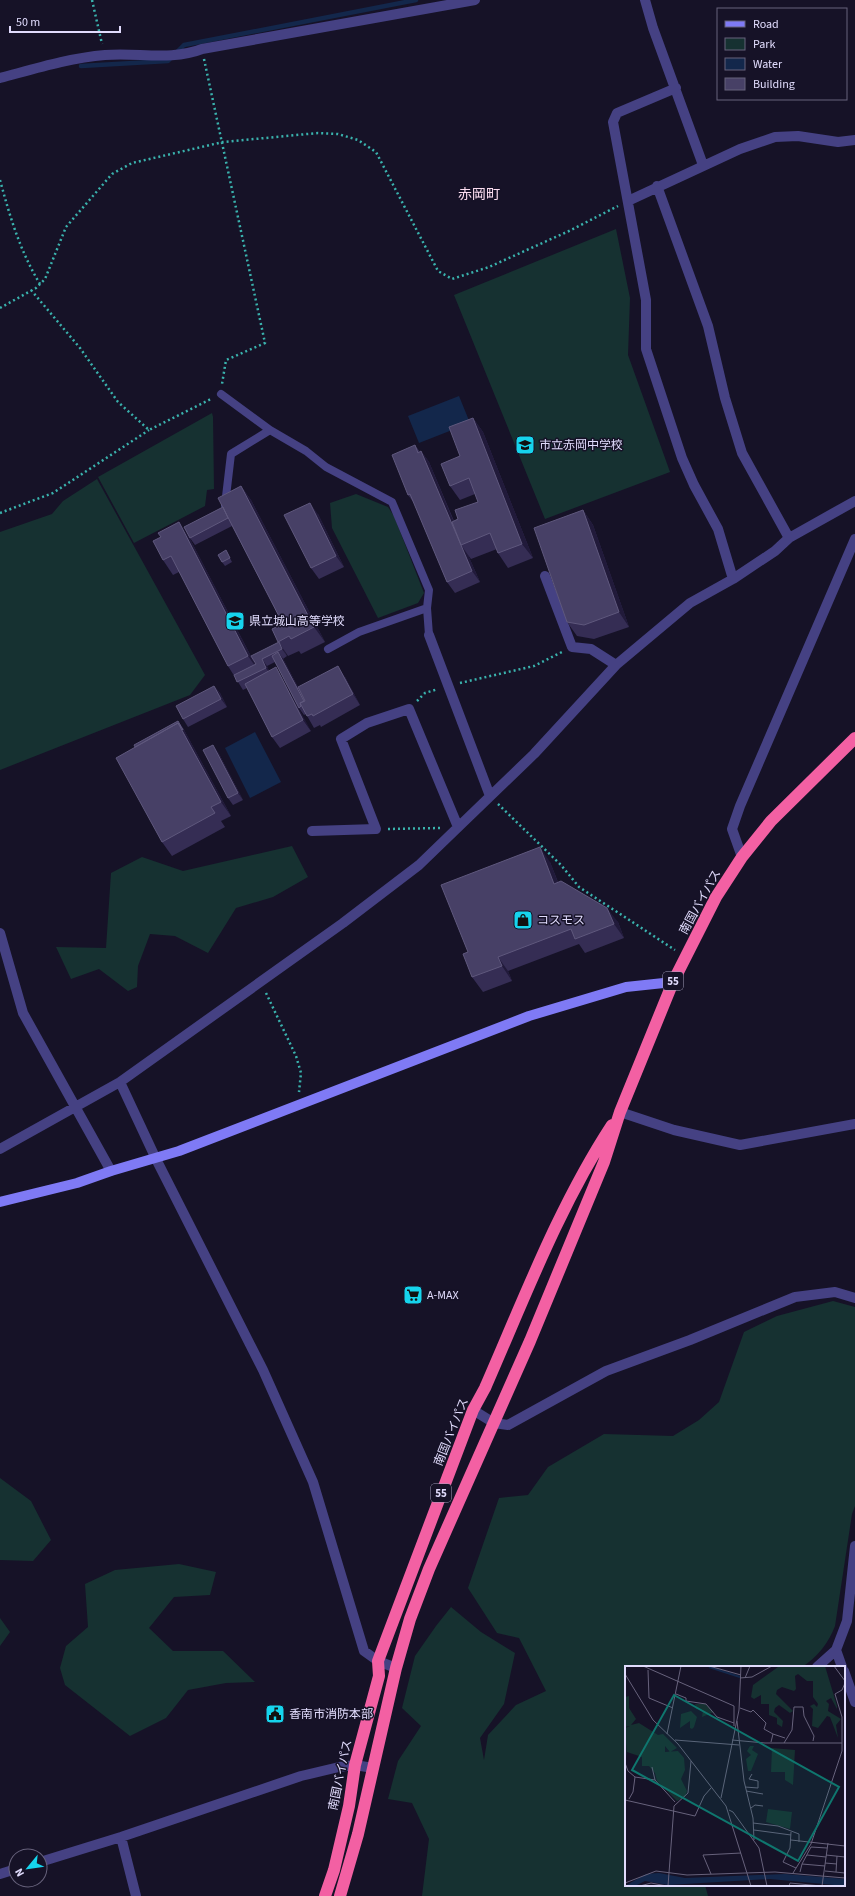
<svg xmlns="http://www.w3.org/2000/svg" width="855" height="1896" viewBox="0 0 855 1896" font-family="'Source Sans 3','Noto Sans JP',sans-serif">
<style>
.green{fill:#163131}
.water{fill:#13274b}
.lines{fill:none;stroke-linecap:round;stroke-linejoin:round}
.stream{stroke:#13274b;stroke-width:4.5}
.path{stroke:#3ab2ad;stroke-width:2.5;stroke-dasharray:2 3;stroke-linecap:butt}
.lane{stroke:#454183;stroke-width:8}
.street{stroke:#454183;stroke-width:10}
.secondary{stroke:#7f7af5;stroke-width:10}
.highway{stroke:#f360a3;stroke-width:12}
.wall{fill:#352d54}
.shaded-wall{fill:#211a3a}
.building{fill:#474066;stroke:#5f587d}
.labels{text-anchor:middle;stroke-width:3;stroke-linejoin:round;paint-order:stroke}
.shield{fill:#161227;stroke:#a39fbc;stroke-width:1}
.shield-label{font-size:11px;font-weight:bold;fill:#e0dbfc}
.poi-label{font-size:12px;fill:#e0dbfc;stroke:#161227;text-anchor:start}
.street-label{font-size:12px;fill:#e0dbfc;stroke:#161227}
.quarter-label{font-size:14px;fill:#fcddf0;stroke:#161227}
.inset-river{fill:none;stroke:#13274b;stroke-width:2}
.inset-road{fill:none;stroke:#67627c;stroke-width:1}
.view{fill:#0f766e;fill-opacity:0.15;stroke:#0f766e;stroke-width:2}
.inset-edge{fill:none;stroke:#e0dbfc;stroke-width:2}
</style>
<rect width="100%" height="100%" fill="#161227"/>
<path class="green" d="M616,229l14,69 -2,57 42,117 -125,47 -91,-224z
M212,413l1,4 1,72 -7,1 -2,16 -71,37 -36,-66z
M97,479l108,196 -15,20 -190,75v-238l52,-18 11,-13z
M356,494l32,13 6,9 30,77 -6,10 -40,15 -46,-90 -2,-25z
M292,846l16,31 -35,20 -37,11 -28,45 -33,-17 -25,-2 -12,32 -1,21 -9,4 -29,-22 -28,10 -15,-32 50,1 5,-75 31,-16 41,14z
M833,1301l22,6v199l-3,8 -17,112c-6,16 -18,32 -33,41h-176v218h79l3,11h-286l7,-57 -17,-36 -24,-4 10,-38 23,-35 -19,-18 13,-52 21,-30 15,-19 30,25 34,21 -11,51 -24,34 4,22 4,-25 28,-30 30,-14 -27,-53 -22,-5 -29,-45 31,-90 29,-3 20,-28 56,-33 69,2 26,-16 20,-18 25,-70 33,-16z
M0,1478l31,23 20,39 -18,21 -33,-1z
M179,1564l37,8 -6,23 -36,2 -25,31 24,23h50l32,31 -29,1 -38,7 -22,28 -36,18 -65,-51 -5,-17 6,-22 22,-19 -3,-43 30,-14z
M0,1618l10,14 -10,14z"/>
<path class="water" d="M459,396l11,27 -51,20 -11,-27z
M255,732l26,50 -31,16 -25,-50z"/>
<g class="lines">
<path class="stream" d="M81,66l87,-5 16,-16 232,-45"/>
<path class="path" d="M92,0l10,44
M204,59l61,284 -39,17 -4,24
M0,180c10,37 20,71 40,104
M31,290l49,58 38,54 31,28 62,-31
M0,308l36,-20 9,-9 21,-52 46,-53 20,-11 91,-21 95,-9 20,1 20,6 18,12 62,119 14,8 37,-12 80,-36 49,-25
M0,513l53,-20 96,-63
M460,683l74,-17 28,-14
M417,701l8,-8 13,-4
M498,804l63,61 18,22 96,63
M388,829l53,-1
M266,993l30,63 5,17 -2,19"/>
<path class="lane" d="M221,394l49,36
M225,505l6,-51 39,-24 36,21 20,16 66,35 37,88 -2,18 -68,24 -31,17
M427,608l2,27"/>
<path class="street" d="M645,0l8,28 50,137
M0,78c34,-9 69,-20 105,-23 31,-3 67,6 97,-6l273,-49
M676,88l-59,25 -4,9 33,178v49l36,109 12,27 24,44 15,50
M657,186l51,140 17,72 17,55 47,85
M628,201l112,-52 35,-12 23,-1 40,6 17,-2
M545,576l27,71 19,2 25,16
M429,635l61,161
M312,831l64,-2 -35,-90 26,-16 42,-14 49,118
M742,857l-10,-28 8,-23 115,-267
M0,933l23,80 88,158
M120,1082l36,77 107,211 50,112 51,169 14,10 18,7
M620,1112l54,18 66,15 115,-21
M0,1149l120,-67 223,-159 76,-58 115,-111 82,-89 74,-62 43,-24 42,-28 14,-13 66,-37
M473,1410l21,13 14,2 98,-54 84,-31 105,-43 40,-5 20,6
M836,1650l6,17
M817,1667l19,-17 11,-29 8,-75
M844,1671l11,31
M121,1837l15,59
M40,1862l81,-25 180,-61 38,-9 16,-2 18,3
M0,1874l16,-5"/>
<path class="secondary" d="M0,1202l77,-19 34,-12 68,-20 350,-135 97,-29 47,-5"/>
<path class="highway" d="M325,1896l9,-26 15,-64 6,-41 24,-89 -1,-15 95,-251 12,-22c39,-89 74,-182 127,-263
M340,1896l18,-62 38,-166 14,-49 19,-50 101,-228 74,-179 16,-50 53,-130 43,-85 26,-40 29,-36 84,-83"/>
</g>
<path class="wall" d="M473,418l10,14 50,126 -25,10 -10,-15 -1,-4 -26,10 -3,-4 12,27 -25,11 -8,-11 -33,-79 -6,-8 7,-50 5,7 1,-1 8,11 25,59 4,-2 20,-17 -3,-8 -15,6 -10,-14z
M241,486l10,14 74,142 -24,12 -2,-3 -11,5 -4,-6 3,6 -4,3 15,28 47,-10 15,28 -39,22 -1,-2 -6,3 -8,-14 -2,1 -5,-7 -24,-46 -8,4 2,5 42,60 -31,17 -8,-11 -25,-49 -4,2 -15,-24 -49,-94 -6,3 -10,-15 26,-23 66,127 24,-22 -7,-13 11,-5 -51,-98 -37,19 -5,-7 33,-31z
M583,510l10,15 36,102 -35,12 -17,-3 -10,-14z
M318,514l26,53 -25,12 -8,-11z
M226,550l6,12 -7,4 -3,-4z
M214,686l6,7 7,14 -39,20 -5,-8z
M178,721l5,7 48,88 -10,5 4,6 -53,29 -10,-14 -27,-95z
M218,752l25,48 -10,5 -5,-7z
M550,862l8,20 60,40 6,16 -39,15 -6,-9 -71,27 4,10 -29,11 -11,-15z"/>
<path class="shaded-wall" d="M473,418l10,14 50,126 -11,-14z
M421,451l8,11 34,82 -2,1 7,10 12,27 -8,-11z
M241,486l10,14 74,142 -11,-15z
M310,503l8,11 26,53 -8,-11z
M583,510l10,15 36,102 -10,-15z
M179,522l10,15 69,133 -10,-14z
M279,643l5,7 3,6 -5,-7z
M278,652l6,8 27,52 -5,-8z
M262,659l5,7 4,9 -5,-7z
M338,666l7,11 15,28 -7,-11z
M276,667l7,12 28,52 -8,-11z
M214,686l6,7 7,14 -6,-8z
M178,721l5,7 48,88 -10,-14 -43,-79z
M213,745l5,7 25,48 -5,-7z
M540,847l10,15 14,36 -10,-14z
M607,908l11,14 6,16 -10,-14z
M498,957l10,14 4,10 -10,-15z"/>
<path class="building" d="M473,418l49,126 -24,9 -8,-20 -29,12 -9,-23 6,-3 -3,-9 23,-8 -9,-24 -19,8 -9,-22 19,-8 -11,-29z
M415,445l3,8 3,-2 51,120 -25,11 -37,-88 -2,1 -16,-40z
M241,486l73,141 -23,12 -2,-3 -11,6 -6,-13 11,-5 -65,-126z
M310,503l26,53 -25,12 -27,-53z
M223,507l5,11 -38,20 -6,-11z
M583,510l36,102 -35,13 -17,-3 -33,-94z
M179,522l69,134 -20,10 -57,-110 -8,4 -10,-19 8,-4 -3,-4z
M226,550l4,8 -8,4 -4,-7z
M279,642l3,7 -20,10 4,9 -29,14 -3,-7 22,-11 -5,-8z
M278,652l26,49 -4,2 1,3 -2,2 -27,-52z
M338,666l15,28 -40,22 -1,-2 -5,2 -7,-13 5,-2 -7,-14z
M276,667l27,53 -31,17 -27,-53z
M214,686l7,13 -38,20 -7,-13z
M178,721l5,9 -5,-7 -43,24 -1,-2z
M178,723l43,79 -10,5 4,6 -53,29 -46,-84z
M213,745l25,48 -10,5 -25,-48z
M540,847l14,37 7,-3 46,27 7,16 -39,15 -4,-10 -73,28 4,9 -30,11 -9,-23 5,-2 -27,-67z"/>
<defs>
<g id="school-square" transform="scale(1)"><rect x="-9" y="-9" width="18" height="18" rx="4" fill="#16d4ed" stroke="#161227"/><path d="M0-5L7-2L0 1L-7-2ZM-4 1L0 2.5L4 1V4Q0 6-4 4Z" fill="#111"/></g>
<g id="shop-square" transform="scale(1)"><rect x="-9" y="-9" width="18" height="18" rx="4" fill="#16d4ed" stroke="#161227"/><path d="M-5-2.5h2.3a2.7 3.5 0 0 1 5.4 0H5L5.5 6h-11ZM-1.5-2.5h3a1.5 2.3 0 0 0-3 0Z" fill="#111"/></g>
<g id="supermarket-square" transform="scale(1)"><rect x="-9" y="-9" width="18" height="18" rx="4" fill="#16d4ed" stroke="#161227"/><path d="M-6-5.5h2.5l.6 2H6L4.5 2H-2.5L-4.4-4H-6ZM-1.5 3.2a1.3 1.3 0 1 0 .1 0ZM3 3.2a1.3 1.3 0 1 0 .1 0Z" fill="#111"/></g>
<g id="civic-square" transform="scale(1)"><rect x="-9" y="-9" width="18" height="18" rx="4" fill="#16d4ed" stroke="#161227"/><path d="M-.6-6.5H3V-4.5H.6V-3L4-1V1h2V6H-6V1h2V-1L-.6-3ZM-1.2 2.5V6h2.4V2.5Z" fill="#111"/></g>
</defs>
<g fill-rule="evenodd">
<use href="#school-square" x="525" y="445"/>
<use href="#school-square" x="235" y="621"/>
<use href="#shop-square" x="523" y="920"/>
<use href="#supermarket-square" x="413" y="1295"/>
<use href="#civic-square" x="275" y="1714"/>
</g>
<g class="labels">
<g class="shield">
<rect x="663" y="972" width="20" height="18" rx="3"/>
<rect x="431" y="1484" width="20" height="18" rx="3"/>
</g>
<g class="shield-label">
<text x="673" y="985">55</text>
<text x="441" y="1497">55</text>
</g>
<g class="poi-label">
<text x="539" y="449">市立赤岡中学校</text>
<text x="249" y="625">県立城山高等学校</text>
<text x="537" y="924">コスモス</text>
<text x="427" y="1299">A-MAX</text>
<text x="289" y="1718">香南市消防本部</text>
</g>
<g class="street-label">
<text transform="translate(700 902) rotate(-61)" y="4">南国バイパス</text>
<text transform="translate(451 1432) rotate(-68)" y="4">南国バイパス</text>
<text transform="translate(340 1775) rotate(-78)" y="4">南国バイパス</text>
</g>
<g class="quarter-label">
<text x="479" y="199">赤岡町</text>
</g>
</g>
<g transform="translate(625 1666)">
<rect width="220" height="220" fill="#161227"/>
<path d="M200,0l12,40v3l-6,-11 -5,3 3,3 -1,7 13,8 -5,6 2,13 -8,-21 -3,-1 -9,12 -6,-2 1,-17 -3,-3 4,-2 3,3 1,-3 -5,-7v-16h-6l-9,-7 -3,2 1,13 -2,2 -12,-4 -5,3 -1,4 17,17 -3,2 -11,-8 -4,3 -1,4 9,9 -1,6 -5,-3v-6l-8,-3v-11h-8v-9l-7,4 -3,-2 2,-12 25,-18zM4,30v12l7,11 -5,6 8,-2 19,12 5,-1 14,14 -7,4 -5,-6v6l13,-1 6,7 1,12 -4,9 6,12 -2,6 -8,4 -20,-20 -2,-8 -6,-7h-7v-9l-15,-5v7l-2,-31 5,-2 -5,1v-30zM70,38h10l9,8 -12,5 1,-7 -7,-1zM66,45l6,6 -3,10 -2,2 -2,-1v-7l-10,7 1,-14zM125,80h4l-2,4 6,4 -7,17h-3l-2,-12 5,-4 -4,-4zM147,82l23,2 -2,35 -8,-5v-8h-14zM143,143l24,3 -2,17 -24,-7z" fill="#163131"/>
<path d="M34,207l26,5 100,-4 60,5v7l-75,-7 -102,6 -23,-4 -10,5h-10l21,-12z" fill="#13274b"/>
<path class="inset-river" d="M84,1l31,10"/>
<path class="inset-road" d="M18,0l91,40v20M84,0l32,9M209,0l11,15M23,4l1,28 24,10M0,8l28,46 25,24 48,62 25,80M115,12l12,-1 20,-11M120,12l5,-12M51,28l10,4v3l20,3 11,13 17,6M115,42l11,4 2,-2 13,13 -2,6 9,5 -2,8M112,55l7,60 9,37 1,22M42,68l14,-68M148,68l12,4M50,74l64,5M107,74l33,3h77M159,77l8,-13 2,-23h9l1,9 10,20 -1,5M0,97l3,8 7,6 20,3 20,22M27,101l3,13M120,121l13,1v-7l-9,-2 3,-5M121,125l17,3M96,132l18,-88 2,-44M4,133l4,-7 2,-15M0,134l70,16 9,-20 7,-8M126,142l4,-3 8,1M104,144l4,2 26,36 8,38M128,157l25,3 21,8v8M129,164l37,5M166,166l-1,16 -7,14 13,6M166,174l54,6M182,189l19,2M201,189l19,2M200,197l12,1M177,198l23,2M200,205l20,2M175,206l2,-8 9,-17 16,1M211,206l1,-16M168,207l18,-29 31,-93v-34l-7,-23 7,-4 3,-7M86,208l-8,-19 38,-2M0,217l31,-12 31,4 88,-3 70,6M15,220l11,-3 16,3M43,220l6,-80 14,-13 3,-32M164,220l1,-3 31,3M197,220l6,-43"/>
<path class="view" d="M49,29l165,92 -41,74 -166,-91z"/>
<rect width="220" height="220" class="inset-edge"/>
</g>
<rect x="717" y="8" width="130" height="92" fill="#161227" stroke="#67627c"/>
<rect x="725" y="21" width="20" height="6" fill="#7f7af5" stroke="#67627c"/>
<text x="753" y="28" font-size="12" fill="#e0dbfc">Road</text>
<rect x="725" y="38" width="20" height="12" fill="#163131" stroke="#67627c"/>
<text x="753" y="48" font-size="12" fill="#e0dbfc">Park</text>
<rect x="725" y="58" width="20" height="12" fill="#13274b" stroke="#67627c"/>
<text x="753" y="68" font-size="12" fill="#e0dbfc">Water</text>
<rect x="725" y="78" width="20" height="12" fill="#474066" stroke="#67627c"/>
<text x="753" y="88" font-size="12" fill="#e0dbfc">Building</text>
<g transform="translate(28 1868) rotate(241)"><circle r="19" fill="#161227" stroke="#67627c"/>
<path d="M0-3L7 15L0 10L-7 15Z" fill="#16d4ed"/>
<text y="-6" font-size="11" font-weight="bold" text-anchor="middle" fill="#e0dbfc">N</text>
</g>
<path d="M10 26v6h110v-6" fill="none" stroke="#e0dbfc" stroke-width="2"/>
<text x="16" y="26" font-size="12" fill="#e0dbfc" stroke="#161227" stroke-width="3" paint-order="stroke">50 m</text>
</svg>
